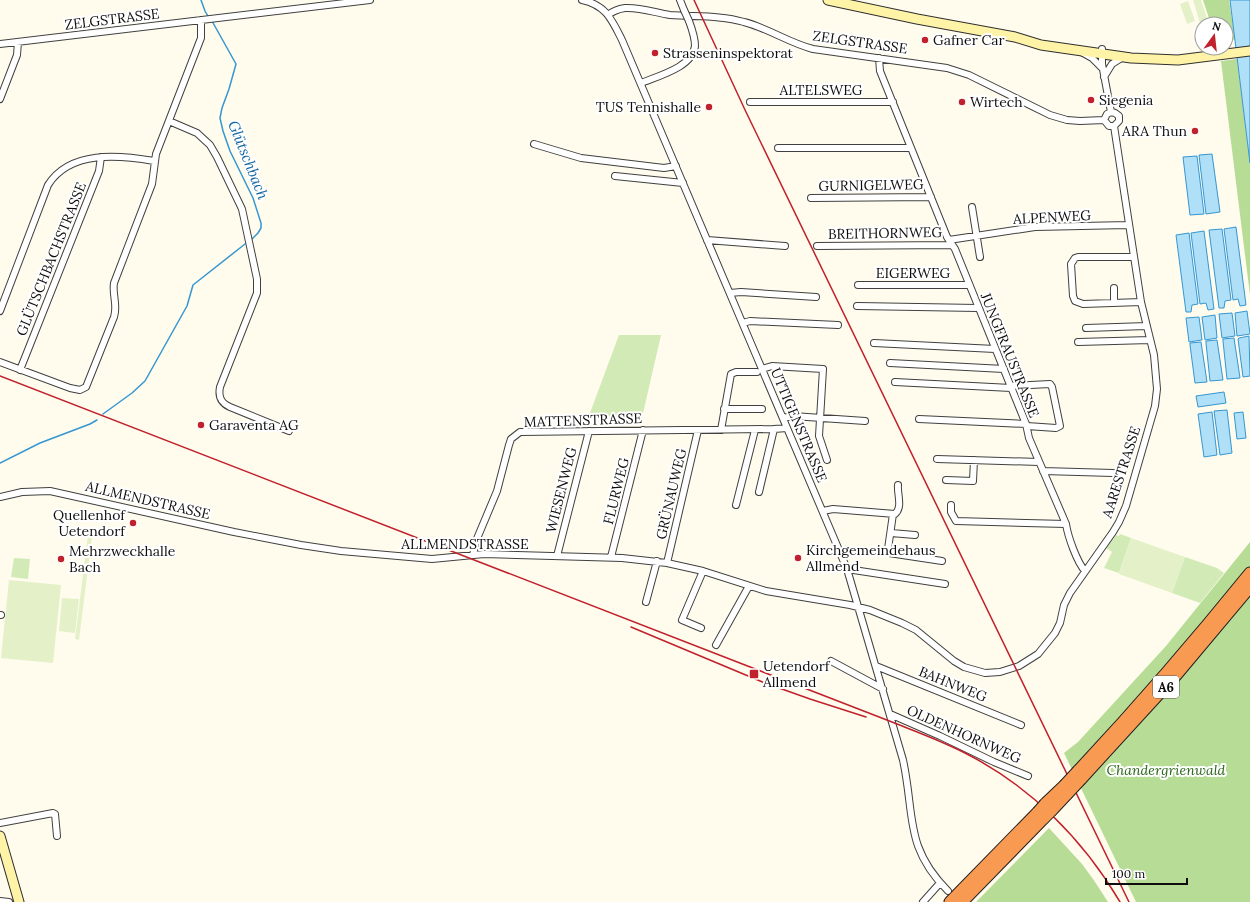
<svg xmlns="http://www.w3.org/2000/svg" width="1250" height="902" viewBox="0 0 1250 902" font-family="Lora,serif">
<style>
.green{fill:#d2eab6}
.forest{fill:#b6dc95}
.pitch{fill:#e4f1c8}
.water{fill:#b0dff8;stroke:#3597d1}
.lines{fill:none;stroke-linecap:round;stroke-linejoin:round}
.stream{stroke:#3597d1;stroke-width:1.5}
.minor-casing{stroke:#404040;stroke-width:8}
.secondary-casing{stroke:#2f2f2f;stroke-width:11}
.motorway-casing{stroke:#1e1e1e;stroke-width:13}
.minor{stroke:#fff;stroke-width:6}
.secondary{stroke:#fff3a8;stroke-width:9}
.motorway{stroke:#f99a52;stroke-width:11}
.rail{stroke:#c1212c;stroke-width:1.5}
.minor-bridge-casing{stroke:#404040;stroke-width:8;stroke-linecap:butt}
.motorway-bridge-casing{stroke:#1e1e1e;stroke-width:13;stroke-linecap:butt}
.minor-bridge{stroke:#fff;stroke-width:6}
.motorway-bridge{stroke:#f99a52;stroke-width:11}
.poi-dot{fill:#c1212c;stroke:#fff;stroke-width:1.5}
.labels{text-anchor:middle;stroke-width:4;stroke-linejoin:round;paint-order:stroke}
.shield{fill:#fff;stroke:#565656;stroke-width:1}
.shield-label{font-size:13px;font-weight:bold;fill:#0d0d0d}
.street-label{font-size:14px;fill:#0d0d0d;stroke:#fff}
.poi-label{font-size:14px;fill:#0d0d0d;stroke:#fff;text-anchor:start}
.park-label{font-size:14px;font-style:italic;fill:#2d671b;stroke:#fff}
.water-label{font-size:15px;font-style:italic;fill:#1367a3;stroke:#fff}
</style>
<rect width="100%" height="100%" fill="#fffbed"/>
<path class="green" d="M619,335h42l-20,87 -51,-9z
M1120,534l11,4 -12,35 -15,-5 8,-16 -6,-4 10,-13 3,1z
M1185,557l32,11 7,5 -24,30 -28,-10z
M14,558l16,1 -2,20 -17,-2z"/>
<path class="forest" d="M1203,0h26l6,40 -9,-3v-13h-15z
M1237,59l13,104v132l-29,-234z
M1250,542v360h-114l-72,-149 14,-11 88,-96z
M1049,828l33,36 11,15 15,23h-132z"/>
<path class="pitch" d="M1193,0h8l7,21 -8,2z
M1188,1l7,20 -8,3 -7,-20z
M88,535l4,1 -13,104 -4,-1z
M1131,538l54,19 -13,36 -53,-19z
M9,580l52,5 -8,78 -52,-5z
M62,598l17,1 -4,34 -16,-2z"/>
<path class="water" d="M1230,0h20v163z
M1212,154l8,58 -14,2 -7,-59z
M1197,156l7,58 -14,1 -7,-58z
M1236,227l10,78 -6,1 -2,-7 -5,1 -9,-71z
M1222,229l9,71 -6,1 -1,7h-5l-10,-78z
M1204,231l10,78 -6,1 -2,-7 -6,1 -9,-71z
M1189,233l9,71 -6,1 -1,7h-5l-10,-77z
M1247,311l3,23 -13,2 -2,-23z
M1232,313l3,23 -13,2 -3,-24z
M1215,315l2,23 -12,2 -3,-23z
M1199,317l3,23 -13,2 -3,-24z
M1249,336l1,40 -7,1 -5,-38 1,-1z
M1234,338l6,40 -13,1 -4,-38v-2z
M1217,340l6,40 -13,1 -4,-38v-2z
M1201,342l6,40 -12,1 -5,-38v-2z
M1224,392l2,11 -28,4 -2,-11z
M1227,410l5,43 -12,2 -6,-44z
M1212,412l5,43 -13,2 -6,-43z
M1243,412l3,26 -9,1 -3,-26z"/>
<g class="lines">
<path class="stream" d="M201,0l4,11 4,7
M212,21l24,43 -7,25 -7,19 -2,10 3,13 7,20 23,47 8,25v5l-3,5 -6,6
M103,414l29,-21 13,-12 42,-75 6,-21 52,-41
M0,463l40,-20 50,-19 7,-4"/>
<g class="minor-casing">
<path id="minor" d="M582,0c24,5 30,20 40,40l225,529 56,191c12,55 1,87 45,131
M680,0l4,10
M608,15c5,-4 10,-6 17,-7 15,-1 31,5 45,7 25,2 50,0 74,7 24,6 45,21 69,27l134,19 22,7 81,40 17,5 13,1 24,-1
M0,44l370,-44
M1102,49v15l9,48
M1083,53l9,5 10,10
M879,58l1,13 67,166 8,12 71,175 3,14 37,86c2,13 11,38 19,47
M1104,77l8,-13 11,-7
M641,83c17,-7 52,-16 54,-37 0,-9 -3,-17 -6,-25
M0,99l17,-44 1,-13
M750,102h143
M1111,112l-4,2 -3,6 5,6h5
M1111,112l4,1 4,3v5l-5,5
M169,121l28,12 13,12 7,12 25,52 15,70v14l-37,94c-2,10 1,16 10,20l59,24
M534,144l47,14 83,10 12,-2
M778,148h132
M615,176l68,7
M811,198l120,-1
M972,207l8,50
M707,240l78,6
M949,240l86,-13 93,-2
M817,246l135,-1
M1133,257h-55l-3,1 -4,6 2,32 2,5 8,3 58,-2
M858,285h111
M1114,288v15
M730,293l11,-1 75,5
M857,306l121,2
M0,311l48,-126c22,-35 71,-30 106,-24
M743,323l7,-2 88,4
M1086,328l61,-2
M1078,342l72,-2
M874,343l121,6
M0,362l70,26 10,2 6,-3 28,-70c4,-12 -2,-22 0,-34l38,-99 4,-30 45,-116v-18
M890,363l114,6
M762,369l10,-3 51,3 -4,67 8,24
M20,370l79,-199 2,-14
M895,382l116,6
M1010,386l40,-2 2,3 8,39 -4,2 -29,-2
M724,409h38
M783,418l10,-2 72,5
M919,419l107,5
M721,430l10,-56 5,-2h21
M937,459l102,3
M1043,471l70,2
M946,480l27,1 1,-21
M759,492l15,-63
M0,497l22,-5 28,-1 184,41 67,13 40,6 91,8 52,-5 138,4 45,5 36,8 63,20 84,14 20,5 32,13 14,7 38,31 10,6 21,6 15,-1 19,-6 19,-12 17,-21 5,-10 4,-18 6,-12 43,-61 6,-10 7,-16 29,-100 2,-17 -3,-34 -13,-53 -27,-176
M736,505l19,-75
M951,505v7l5,9 110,3
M823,511l10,-2 62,5c8,-7 2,-20 3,-29
M893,514l-5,35 1,4 53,8
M891,533l24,2
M473,555l3,-14 21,-50 12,-46 2,-6 9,-7 254,-3 13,-1
M557,556l32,-125
M611,557l32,-127
M667,563l31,-133
M847,569l98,15
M646,602l11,-41
M0,615h1
M701,628l-19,-8 21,-49
M716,645l33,-59
M831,661l52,28
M876,666l145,59
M890,714l50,22 54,26 34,14
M0,823l53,-10 2,1 2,22
M0,901l9,1
M923,902l17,-19"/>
</g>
<g class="secondary-casing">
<path id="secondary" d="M828,0l89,19 98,18 26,8 90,13 47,2 72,-9
M0,836l19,66"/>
</g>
<g class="motorway-casing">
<path id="motorway" d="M1078,771c60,-64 117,-130 172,-198
M1081,779l96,-105 73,-87
M1045,804l19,-18
M1052,810l15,-16
M950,902l88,-90
M962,902l82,-84"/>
</g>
<use href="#minor" class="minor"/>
<use href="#secondary" class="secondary"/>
<use href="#motorway" class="motorway"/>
<path class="rail" d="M694,0l52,112 383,790
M0,376l892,346c25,10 50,19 73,31 65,33 118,86 155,149
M631,627l134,56 45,16 56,18"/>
<g class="minor-bridge-casing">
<path id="minor-bridge" d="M684,10l5,11"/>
</g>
<g class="motorway-bridge-casing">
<path id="motorway-bridge" d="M1064,786l14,-15
M1067,794l14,-15
M1038,812l7,-8
M1044,818l8,-8"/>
</g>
<use href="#minor-bridge" class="minor-bridge"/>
<use href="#motorway-bridge" class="motorway-bridge"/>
</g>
<g class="poi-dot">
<circle cx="925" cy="40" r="4"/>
<circle cx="655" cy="53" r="4"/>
<circle cx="1091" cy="100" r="4"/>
<circle cx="962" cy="102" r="4"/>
<circle cx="709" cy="107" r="4"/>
<circle cx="1195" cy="131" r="4"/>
<circle cx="201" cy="425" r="4"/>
<circle cx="133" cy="523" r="4"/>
<circle cx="798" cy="558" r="4"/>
<circle cx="61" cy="559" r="4"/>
<rect x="749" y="669" width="10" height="10" rx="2"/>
</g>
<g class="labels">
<rect class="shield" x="1153" y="676" width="26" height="22" rx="3"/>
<g class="shield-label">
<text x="1166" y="692">A6</text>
</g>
<g class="street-label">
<text transform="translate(112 19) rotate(-7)" y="5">ZELGSTRASSE</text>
<text transform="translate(860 42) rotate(8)" y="5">ZELGSTRASSE</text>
<text x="821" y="95">ALTELSWEG</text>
<text transform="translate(871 185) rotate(-1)" y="5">GURNIGELWEG</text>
<text transform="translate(1052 217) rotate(-3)" y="5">ALPENWEG</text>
<text transform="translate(885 233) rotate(-1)" y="5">BREITHORNWEG</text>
<text transform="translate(51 259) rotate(-68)" y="5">GLÜTSCHBACHSTRASSE</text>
<text x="913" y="278">EIGERWEG</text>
<text transform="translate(1010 355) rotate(68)" y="5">JUNGFRAUSTRASSE</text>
<text transform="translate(583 420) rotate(-2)" y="5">MATTENSTRASSE</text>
<text transform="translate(799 425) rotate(67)" y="5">UTTIGENSTRASSE</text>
<text transform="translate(1121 472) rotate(-72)" y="5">AARESTRASSE</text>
<text transform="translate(561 490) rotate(-76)" y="5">WIESENWEG</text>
<text transform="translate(616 491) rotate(-76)" y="5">FLURWEG</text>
<text transform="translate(671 494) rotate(-77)" y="5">GRÜNAUWEG</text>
<text transform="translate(148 500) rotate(13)" y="5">ALLMENDSTRASSE</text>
<text x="465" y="549">ALLMENDSTRASSE</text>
<text transform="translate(953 684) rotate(22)" y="5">BAHNWEG</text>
<text transform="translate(964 734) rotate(24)" y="5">OLDENHORNWEG</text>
</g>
<g class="poi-label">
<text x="933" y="45">Gafner Car</text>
<text x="663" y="58">Strasseninspektorat</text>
<text x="1099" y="105">Siegenia</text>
<text x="970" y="107">Wirtech</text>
<text x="701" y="112" text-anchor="end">TUS Tennishalle</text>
<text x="1187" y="136" text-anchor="end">ARA Thun</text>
<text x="209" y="430">Garaventa AG</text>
<text x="125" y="520" text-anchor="end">Quellenhof<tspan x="125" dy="16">Uetendorf</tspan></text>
<text x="806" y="555">Kirchgemeindehaus<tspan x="806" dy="16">Allmend</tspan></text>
<text x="69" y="556">Mehrzweckhalle<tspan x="69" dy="16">Bach</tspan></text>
<text x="763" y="671">Uetendorf<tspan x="763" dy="16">Allmend</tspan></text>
</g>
<g class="park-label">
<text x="1166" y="775">Chandergrienwald</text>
</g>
<g class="water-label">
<text transform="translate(248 160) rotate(68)" y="5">Glütschbach</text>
</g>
</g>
<g transform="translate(1214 36) rotate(15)"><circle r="19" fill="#ffffff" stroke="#9e9e9e"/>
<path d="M0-3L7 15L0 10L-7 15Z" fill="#c1212c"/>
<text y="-6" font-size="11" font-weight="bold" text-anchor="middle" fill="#0d0d0d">N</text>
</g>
<path d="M1106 878v6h81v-6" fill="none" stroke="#0d0d0d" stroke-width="2"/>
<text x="1112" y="878" font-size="12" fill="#0d0d0d" stroke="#ffffff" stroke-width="3" paint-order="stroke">100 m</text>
</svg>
